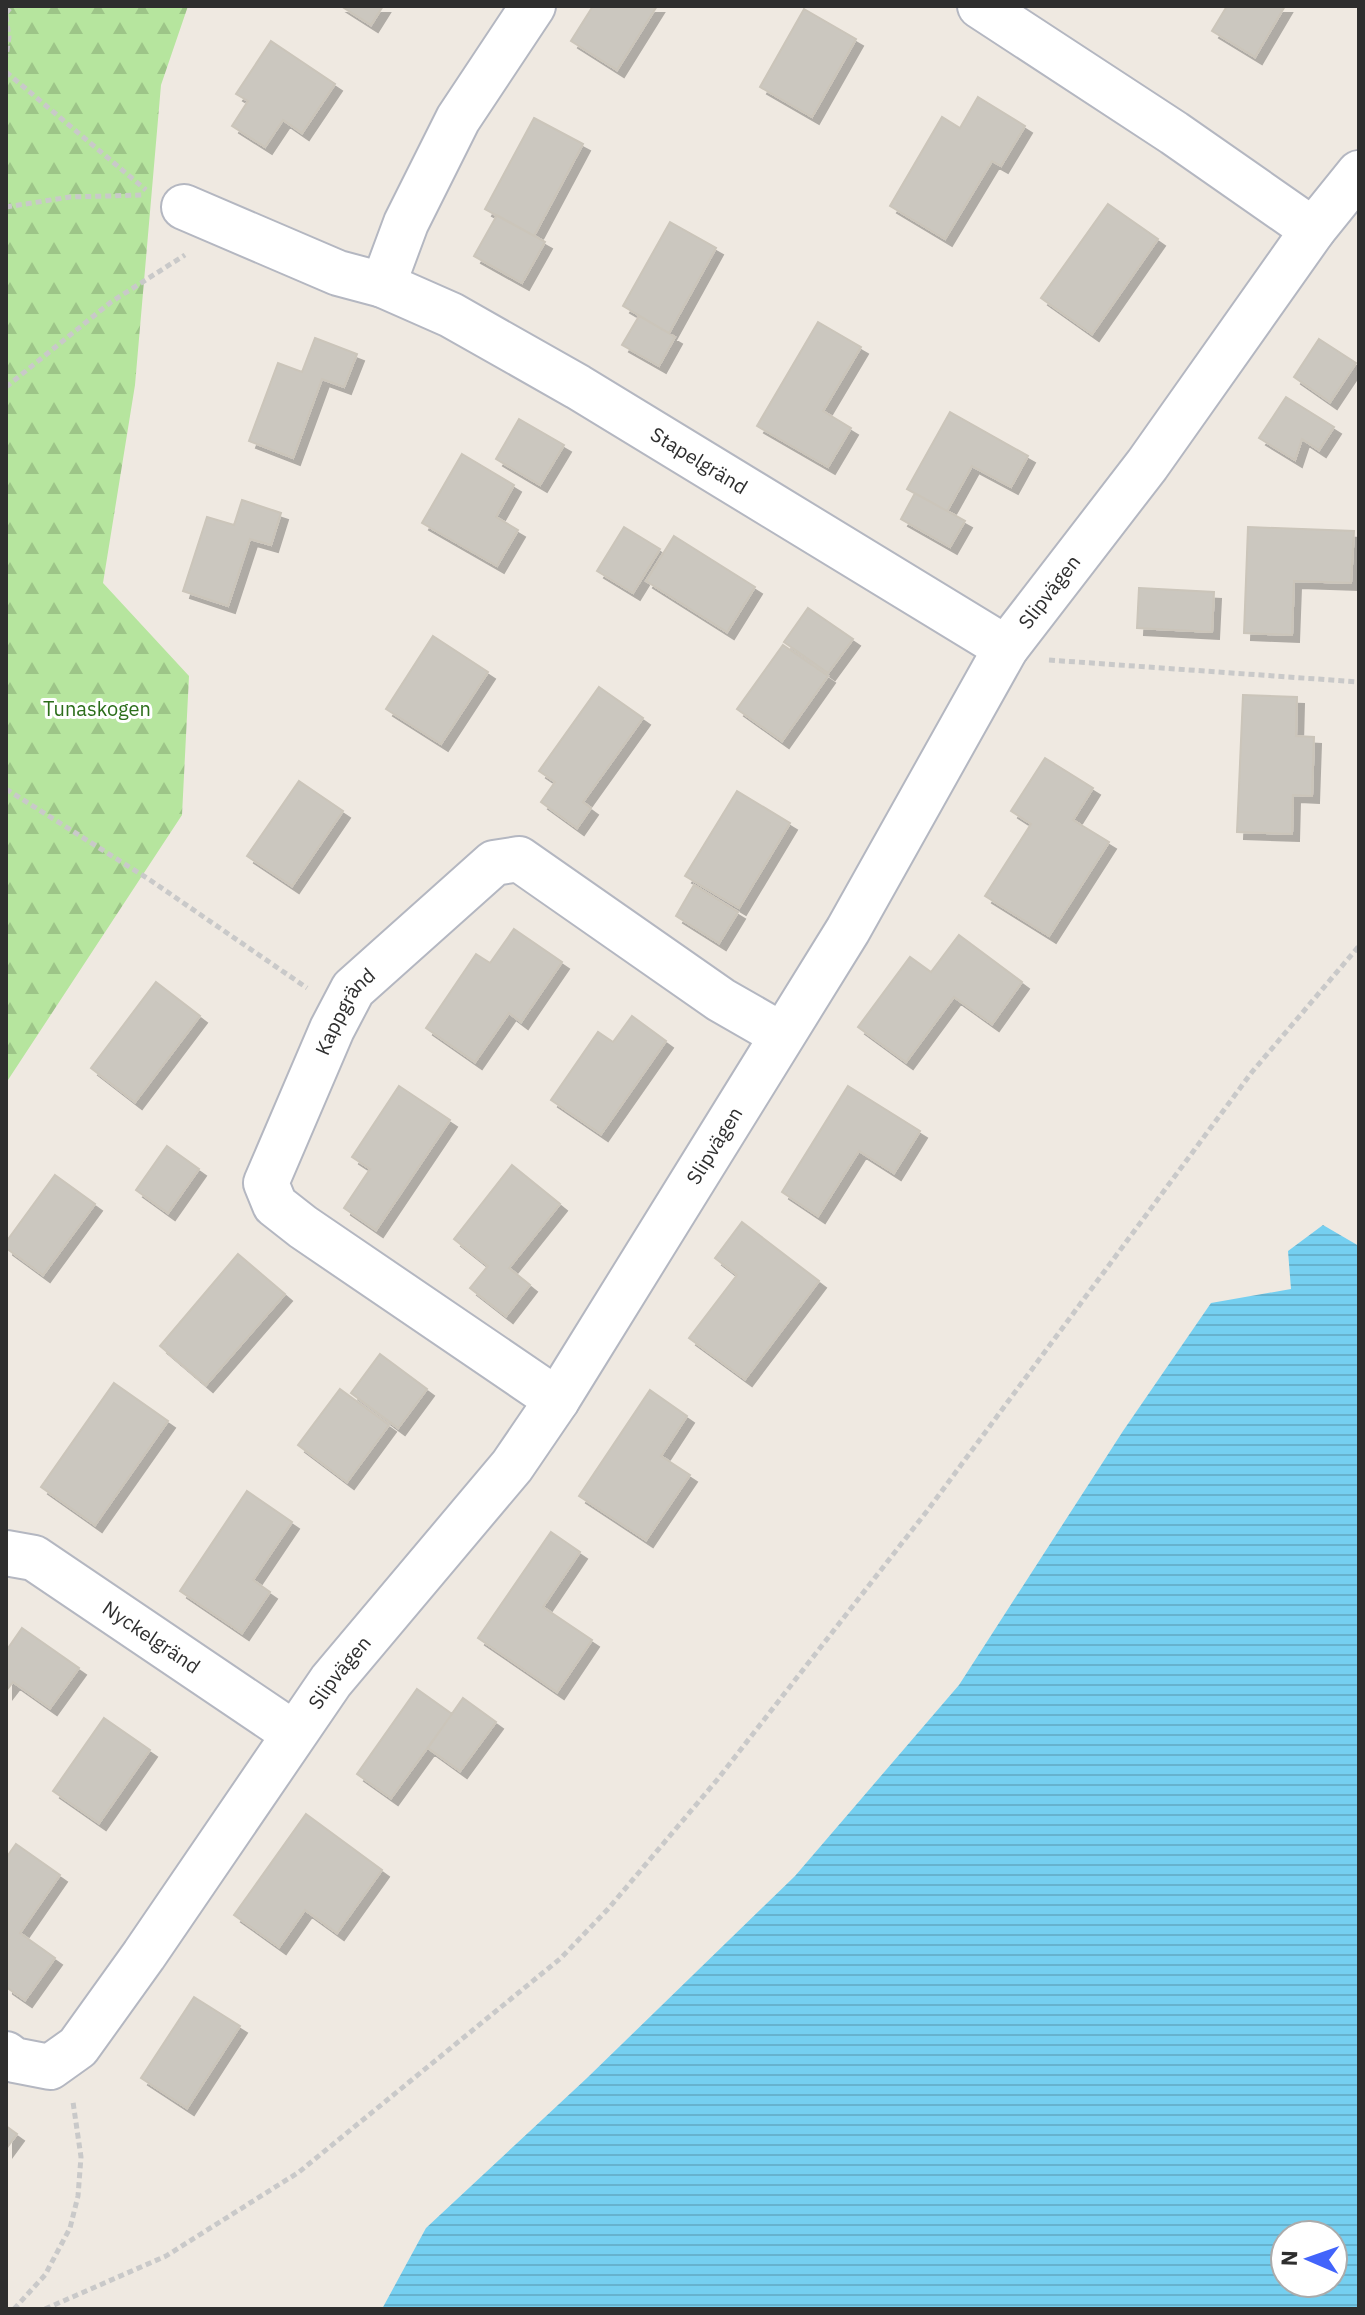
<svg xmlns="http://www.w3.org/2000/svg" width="1365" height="2315" viewBox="0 0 1365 2315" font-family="'IBM Plex Sans',sans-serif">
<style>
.forest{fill:url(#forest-firs)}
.water{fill:url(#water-rules);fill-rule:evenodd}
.building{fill:#cbc7bf;stroke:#cbc5ba;stroke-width:2;filter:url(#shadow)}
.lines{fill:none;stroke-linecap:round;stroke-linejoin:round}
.minor-casing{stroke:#b4b7c1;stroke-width:48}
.path{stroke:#c9c9c9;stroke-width:5;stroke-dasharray:6 4;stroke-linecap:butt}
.minor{stroke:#fff;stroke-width:44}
.labels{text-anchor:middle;stroke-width:6;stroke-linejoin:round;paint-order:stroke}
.street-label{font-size:20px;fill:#2e2e2e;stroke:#fff}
.park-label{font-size:20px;fill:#2c6e1b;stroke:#fff}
</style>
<defs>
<pattern id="forest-firs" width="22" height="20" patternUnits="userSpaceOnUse" patternTransform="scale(2)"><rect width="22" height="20" fill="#b6e59e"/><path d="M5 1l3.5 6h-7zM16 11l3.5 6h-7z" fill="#9dc588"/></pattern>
<pattern id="water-rules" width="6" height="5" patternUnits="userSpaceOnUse" patternTransform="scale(2)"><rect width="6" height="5" fill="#75cff0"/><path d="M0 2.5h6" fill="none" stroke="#66b2ce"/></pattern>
<filter id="shadow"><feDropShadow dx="7" dy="7" stdDeviation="0" flood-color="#0004"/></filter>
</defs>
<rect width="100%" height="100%" fill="#efe9e1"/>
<path class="forest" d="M6,6h182l-27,79 -26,300 -32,198 86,93 -7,139 -176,268z"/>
<path class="water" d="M1323,1225l36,21v1063h-977l44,-81 161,-150 208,-202 164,-191 164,-254 88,-128 80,-14 -3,-38zM1285,2235h48v48h-48z"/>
<path class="building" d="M341,6h42l-12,19z
M593,6h64l-40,64 -46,-29z
M1227,6h58l-30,51 -43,-26z
M804,9l52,30 -44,78 -52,-30z
M271,41l64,43 -33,49 -19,-13 -18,27 -33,-21 16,-25 -12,-7z
M978,97l47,29 -24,40 -9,-5 -47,78 -55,-33 52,-89 18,11z
M534,118l49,26 -49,92 -49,-27z
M1108,204l50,35 -66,95 -51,-36z
M497,215l48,27 -23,41 -48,-27z
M670,222l46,26 -47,85 -46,-27z
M639,316l36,21 -16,29 -37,-21z
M818,322l43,25 -38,64 28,17 -23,39 -71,-41z
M315,338l42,16 -13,33 -22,-8 -29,79 -44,-17 29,-78 24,9z
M1319,339l37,24 -26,39 -36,-25z
M1286,397l48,30 -15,23 -17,-11 -7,21 -36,-22z
M950,412l78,44 -17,31 -39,-21 -25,45 -40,-22z
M519,419l45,26 -24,40 -44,-26z
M462,454l52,31 -18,32 22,13 -21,36 -75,-43z
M915,493l50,28 -15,26 -49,-28z
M242,500l39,13 -10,32 -21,-6 -22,67 -45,-15 24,-74 27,8z
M624,527l36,22 -27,44 -36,-22z
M1248,527l106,4 -3,52 -57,-2 -2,54 -48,-2z
M674,536l81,51 -28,45 -81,-51z
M1139,588l75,4 -2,40 -75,-4z
M808,608l45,31 -25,34 -44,-31z
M433,636l55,36 -47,72 -55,-35z
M783,645l45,31 -46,65 -45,-32z
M599,687l44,31 -60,84 8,6 -14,20 -36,-26 14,-20 -16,-11z
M1243,695l54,2 -1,39 18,1 -2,59 -19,-1 -1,39 -55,-2z
M1045,758l48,30 -20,32 36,22 -60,94 -64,-40 46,-72 -20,-13z
M299,781l44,30 -51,75 -45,-30z
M737,791l53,32 -51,85 -54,-32z
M694,885l44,27 -19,31 -43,-27z
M514,929l48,33 -41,60 -12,-9 -34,49 -49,-34 50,-74 14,9z
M959,935l63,47 -30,42 -38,-27 -48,65 -48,-35 52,-70 21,15z
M156,982l44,34 -65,86 -44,-34z
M632,1016l34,25 -65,93 -50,-34 47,-68 15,10z
M399,1086l51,34 -74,110 -32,-22 26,-39 -18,-12z
M848,1086l72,45 -26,42 -35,-22 -41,65 -36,-24z
M167,1146l32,23 -31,44 -32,-23z
M512,1165l48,39 -51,64 21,17 -24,31 -36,-28 18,-22 -34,-27z
M55,1175l40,29 -52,71 -37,-27v-6z
M742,1222l77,59 -74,98 -56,-41 48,-63 -22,-17z
M238,1254l47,40 -79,91 -46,-39z
M380,1354l47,35 -29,39 -47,-35z
M114,1383l54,38 -73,104 -54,-38z
M340,1389l49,36 -42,57 -49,-37z
M650,1390l37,26 -26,40 29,19 -44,65 -67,-44z
M247,1491l45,31 -39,58 17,12 -28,41 -62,-42z
M551,1532l29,20 -37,55 49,33 -35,52 -79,-54z
M22,1628l57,40 -29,40 -37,-26 -7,9v-40z
M417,1689l35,25 -61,84 -34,-24z
M463,1698l33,24 -36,49 -32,-23z
M104,1718l46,32 -51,73 -46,-32z
M306,1814l76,56 -45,63 -32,-23 -26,37 -45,-32z
M16,1844l44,31 -40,58 35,25 -30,42 -19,-13v-129z
M194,1997l46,29 -53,82 -46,-30z
M6,2126l11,8 -11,15z"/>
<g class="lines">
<g class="minor-casing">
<g id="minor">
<path id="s1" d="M533,6l-75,113 -52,104 -23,62 68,30 127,72 428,261"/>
<path d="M980,6l194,127 139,97"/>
<path d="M184,207l154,66 45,12"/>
<path id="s2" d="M557,1400l-254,-173 -28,-22 -9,-22 66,-154 21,-40 141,-126 25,-4 202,141 61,35"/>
<path id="s3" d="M6,1553l28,5 259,175"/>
<path id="s4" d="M6,2054l8,6 36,7 28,-20 66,-92 187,-274 181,-215 45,-66 291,-470 158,-282 141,-183 166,-235 46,-57"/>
</g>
</g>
<path class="path" d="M6,13l6,-7
M6,16l3,21 -3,20
M6,72l140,118
M6,207l64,-10 74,-2
M6,387l105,-85 74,-47
M1049,660l310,22
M6,789l144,91 157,108
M14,2309l31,-34 25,-47 8,-32 3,-39 -8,-55
M45,2309l121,-53 133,-84 262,-214 47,-49 109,-129 210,-269 325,-439 107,-126"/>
<use href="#minor" class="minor"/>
</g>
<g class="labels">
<g class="street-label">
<text dy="7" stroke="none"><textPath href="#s1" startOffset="680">Stapelgränd</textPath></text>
<text dy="7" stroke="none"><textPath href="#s4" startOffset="1834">Slipvägen</textPath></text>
<text dy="7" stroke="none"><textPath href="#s2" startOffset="556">Kappgränd</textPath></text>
<text dy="7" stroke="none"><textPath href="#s4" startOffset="1186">Slipvägen</textPath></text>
<text dy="7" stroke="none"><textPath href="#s3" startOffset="170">Nyckelgränd</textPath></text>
<text dy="7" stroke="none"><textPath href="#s4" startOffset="538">Slipvägen</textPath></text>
</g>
<g class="park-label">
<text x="97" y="716">Tunaskogen</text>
</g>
</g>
<rect width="1365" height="2315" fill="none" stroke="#2e2e2e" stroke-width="16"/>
<g transform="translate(1309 2259) rotate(272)"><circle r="38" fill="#ffffff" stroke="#ababab" stroke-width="2"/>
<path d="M0-6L14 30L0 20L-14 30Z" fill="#4264fb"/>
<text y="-12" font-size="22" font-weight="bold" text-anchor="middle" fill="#2e2e2e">N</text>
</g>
</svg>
